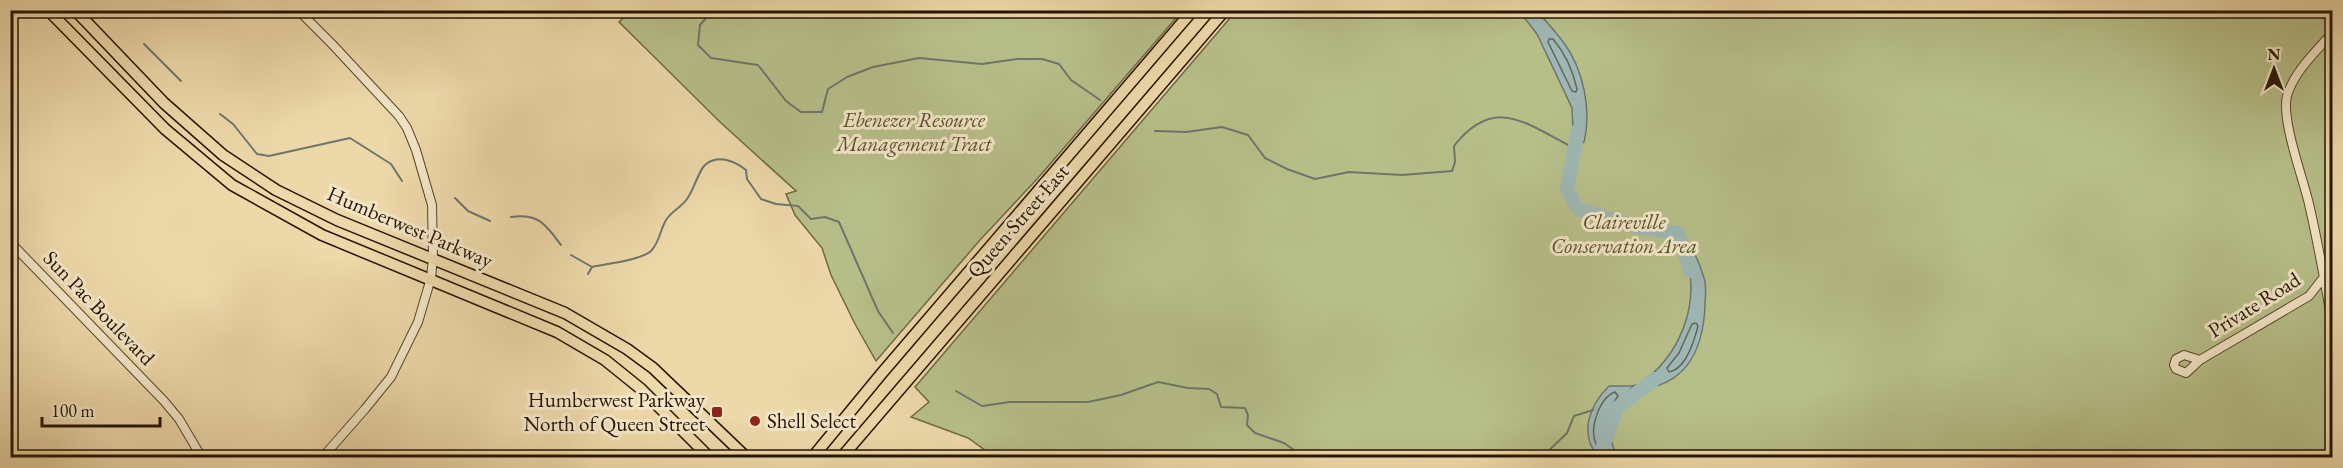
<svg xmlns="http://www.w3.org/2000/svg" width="2343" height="468" viewBox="0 0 2343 468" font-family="'EB Garamond',serif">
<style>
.green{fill:#b7bf89;stroke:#6e6a44;stroke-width:1.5}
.water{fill:#9eb7b4;stroke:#6e766c;stroke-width:1.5}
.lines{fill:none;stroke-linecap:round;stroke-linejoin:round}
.shore{stroke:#62665a;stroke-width:1.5}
.stream{stroke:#6e766c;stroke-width:2}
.river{stroke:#9eb7b4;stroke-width:14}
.minor-casing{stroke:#57452a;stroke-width:10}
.major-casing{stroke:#251400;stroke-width:13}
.minor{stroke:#f3e6c7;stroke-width:8}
.major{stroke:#edd8a9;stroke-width:10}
.poi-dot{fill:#8f2418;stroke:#f3e6c7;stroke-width:2}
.labels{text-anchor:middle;stroke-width:6;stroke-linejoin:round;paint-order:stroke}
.park-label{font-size:21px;font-style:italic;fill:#585030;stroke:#f3e6c7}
.street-label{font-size:21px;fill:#251400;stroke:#f3e6c7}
.poi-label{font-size:21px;fill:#251400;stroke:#f3e6c7;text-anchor:end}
</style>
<rect width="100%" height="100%" fill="#edd8a9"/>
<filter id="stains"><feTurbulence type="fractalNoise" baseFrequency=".00333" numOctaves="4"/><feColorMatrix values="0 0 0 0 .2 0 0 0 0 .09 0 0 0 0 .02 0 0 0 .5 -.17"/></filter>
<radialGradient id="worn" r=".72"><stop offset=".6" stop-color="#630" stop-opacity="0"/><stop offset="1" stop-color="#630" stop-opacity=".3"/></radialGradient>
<path class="green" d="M630,11v-1l552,1 -144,167 -58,62 -104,121 -21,-37 -24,-49 -9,-27 -27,-33 -9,-21 10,-3 -76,-69 -101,-100z
M1236,11h1096v446l-1149,1 -8,-4h-12l-4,4h-163l-28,-20 -57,-21 18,-15 -14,-15z"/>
<path class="water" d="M1519,11h18c9,10 19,21 27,32 19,26 28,67 20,99l-10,6 -2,-40 -35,-74z
M1672,229h6c12,14 21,31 26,49 3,8 1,19 1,28 -2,43 -17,78 -64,83l-3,-4c42,-28 64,-82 47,-131 -3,-9 -9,-17 -13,-25z
M1609,386h24c-16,20 -33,47 -14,71h-21c-19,-24 -9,-51 11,-71z"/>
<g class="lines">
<path class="shore" d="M1549,39h4c12,14 20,32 24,50l-1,3 -4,-1 -24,-49z
M1696,323l2,3c-4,16 -12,43 -29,46l-2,-4 12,-15 13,-29z
M1602,458c0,-7 -4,-8 -6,-14 -7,-15 3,-46 19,-52l3,4c-14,19 -16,41 -7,62"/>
<path class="stream" d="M713,10l-13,15 -2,20 13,13 47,7 28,36 15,11h21l6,-23 19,-12 26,-10 46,-9 63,6 35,-5h25l17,5 12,16 29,20
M144,44l37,37
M220,114l13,10 24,30 12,2 81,-18 41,26 11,17
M1155,131l31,1 36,-5 26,8 17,23 22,11 28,10 34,-7 53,3 50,-4 3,-9 -1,-16c41,-52 72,-22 120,2
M455,198l13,13 22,10
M511,217c28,-4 35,8 50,28
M571,255l21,12c14,-3 49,-7 59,-16 8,-8 9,-20 14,-29 4,-10 16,-14 22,-23 7,-10 11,-26 17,-33 12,-13 31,-5 42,4l1,9 14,20 15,5 22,2 13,13 14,-2 14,5 39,89 15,22
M588,274l4,-7
M1633,386l5,-1
M956,391l26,15 28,-4h78l33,-7 37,-13 30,6 21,1 8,5 4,13 24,1 3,7 -1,10 8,8 29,10 14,10h19l6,5
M1541,458l26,-25 7,-17 19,-6"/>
<path class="river" d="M1578,130l-11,59 11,20 58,18 42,6 12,38
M1606,458l-4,-9 15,-41 38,-29"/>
<g class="minor-casing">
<path id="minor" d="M298,10l34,34 67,72 8,12 9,22 16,55 1,53 -2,20 -13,44 -27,55 -26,32 -43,49
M2332,33c-16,19 -38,38 -45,63 -6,24 16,82 22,108 9,39 16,78 23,118
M10,242l154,159 15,18 23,39
M2200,360l-14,13 -10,-4 -2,-4 2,-6 8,-4 16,5 109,-64 15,-19"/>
</g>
<g class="major-casing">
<path id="major" d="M48,10l117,119 67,56 90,50 235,97 48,28 36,29 69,69
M75,10l89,93 59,52 53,35 61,30 228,93 62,36 26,19 94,90
M812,458l70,-85 311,-363
M841,458l384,-448"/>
</g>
<use href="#minor" class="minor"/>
<use href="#major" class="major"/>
</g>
<g class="poi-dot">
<rect x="711" y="406" width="12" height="12" rx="3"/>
<circle cx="755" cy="421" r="6"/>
</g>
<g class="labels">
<g class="park-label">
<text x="914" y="127">Ebenezer Resource<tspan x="914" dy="24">Management Tract</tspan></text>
<text x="1624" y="229">Claireville<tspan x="1624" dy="24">Conservation Area</tspan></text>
</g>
<g class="street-label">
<text transform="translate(1018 221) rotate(-49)" y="7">Queen Street East</text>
<text transform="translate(410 227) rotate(23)" y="7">Humberwest Parkway</text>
<text transform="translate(2254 305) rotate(-32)" y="7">Private Road</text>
<text transform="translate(99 308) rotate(46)" y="7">Sun Pac Boulevard</text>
</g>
<g class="poi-label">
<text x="705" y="407">Humberwest Parkway<tspan x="705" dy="24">North of Queen Street</tspan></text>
<text x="767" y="428" text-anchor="start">Shell Select</text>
</g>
</g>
<rect width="2343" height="468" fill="none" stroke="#edd8a9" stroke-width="36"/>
<rect x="12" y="12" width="2319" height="444" fill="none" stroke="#251400" stroke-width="3"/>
<rect x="18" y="18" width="2307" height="432" fill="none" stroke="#251400" stroke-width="1.5"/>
<g transform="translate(2274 69)" stroke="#f3e6c7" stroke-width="4.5" paint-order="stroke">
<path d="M0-4.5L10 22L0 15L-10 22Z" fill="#251400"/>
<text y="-9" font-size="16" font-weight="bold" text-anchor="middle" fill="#251400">N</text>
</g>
<path d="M42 417v9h118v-9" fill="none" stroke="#251400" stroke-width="3"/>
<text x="51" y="417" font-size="18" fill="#251400" stroke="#f3e6c7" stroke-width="4.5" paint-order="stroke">100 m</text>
<rect width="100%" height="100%" filter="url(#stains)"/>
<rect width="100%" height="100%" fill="url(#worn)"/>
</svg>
